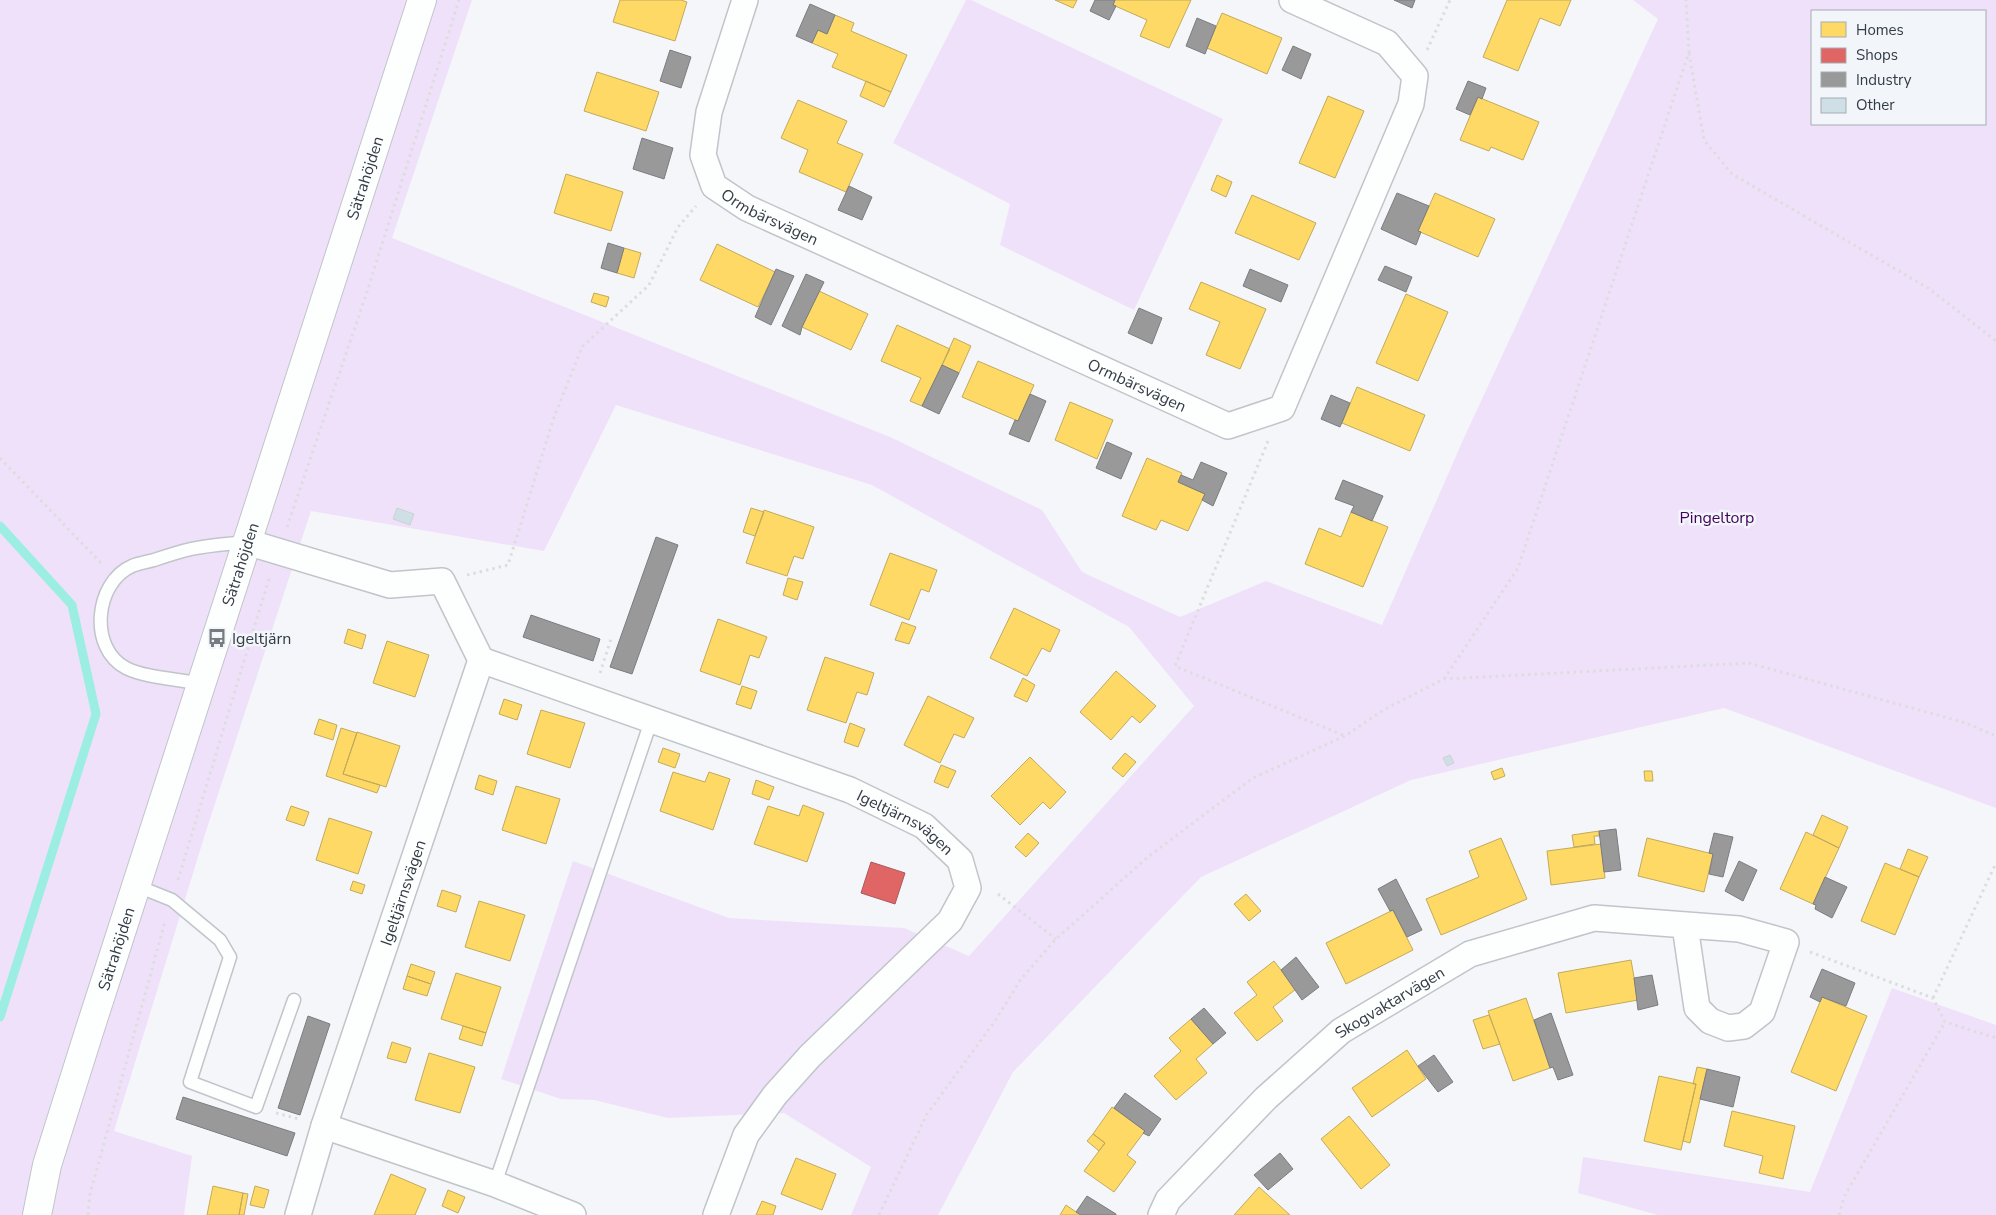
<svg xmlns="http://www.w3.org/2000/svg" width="1996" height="1215" viewBox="0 0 1996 1215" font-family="'Nunito Sans',sans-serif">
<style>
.green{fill:#f0e1fa;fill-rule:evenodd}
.homes{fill:#ffd966;stroke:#c2aa5c}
.shops{fill:#e06666;stroke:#ac595c}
.industry{fill:#999;stroke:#7a7d80}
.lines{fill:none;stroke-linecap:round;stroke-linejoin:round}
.stream{stroke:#9beee1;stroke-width:9}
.building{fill:#cedfe5;stroke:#cbd2d5}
.service-casing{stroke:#c0c5ca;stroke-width:15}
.minor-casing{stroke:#c0c5ca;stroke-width:28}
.tertiary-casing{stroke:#c0c5ca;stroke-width:30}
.path{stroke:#dddddf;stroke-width:3;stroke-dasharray:2.5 4;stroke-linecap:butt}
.service{stroke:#fdfefe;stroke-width:12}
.minor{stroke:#fdfefe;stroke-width:25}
.tertiary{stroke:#fdfefe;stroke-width:28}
.labels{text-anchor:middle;stroke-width:5;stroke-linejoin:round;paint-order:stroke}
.street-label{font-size:16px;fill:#333b44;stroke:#f2f6fb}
.park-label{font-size:16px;fill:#42015a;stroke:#f2f6fb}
.poi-label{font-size:16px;fill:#333b44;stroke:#f2f6fb;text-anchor:start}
</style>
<rect width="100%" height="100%" fill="#f4f6f9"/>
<path class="green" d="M0,0h472l-80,238 498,199 152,73 40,62 98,45 86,-36 116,44 81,-185 195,-421 -25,-19h363v808l-272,-100 -313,72 -210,97 -188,195 -75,143h-87l20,-48 -87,-54 -116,5 -74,-18 -33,-1 -60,-20 72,-218 156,57 175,10 65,28 225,-250 -65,-79 -257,-142 -256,-80 -72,146 -233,-40 -105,320 -92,300 78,25 -8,59h-184zM1812,11h173v113h-173z
M966,0h5l252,119 -89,191 -134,-65 10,-41 -117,-61z
M1892,988l104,37v190h-338l-80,-22 5,-36 227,35z"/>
<path class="homes" d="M620,0h61l6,2 -12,39 -62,-19z
M1055,0h22l-4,8z
M1115,0h76l-22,48 -29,-12 7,-16 -34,-15z
M1507,0h64l-11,26 -20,-8 -22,53 -35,-14z
M1222,13l60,25 -15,36 -60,-26z
M835,15l19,8 -3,8 56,24 -16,37 -59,-25 6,-13 -26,-11 6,-13 9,4z
M597,72l62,20 -13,39 -62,-20z
M866,81l25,11 -7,15 -24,-11z
M1328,96l36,15 -29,67 -36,-15z
M1478,97l61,25 -16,38 -32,-13 -2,4 -29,-11z
M798,100l49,21 -10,22 26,11 -17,38 -47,-20 9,-22 -27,-12z
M566,174l57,18 -12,39 -57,-18z
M1217,175l15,7 -6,15 -15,-7z
M1435,193l60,26 -17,38 -60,-26z
M1252,195l64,28 -17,37 -64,-27z
M717,244l58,28 -17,35 -58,-27z
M624,248l17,5 -7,25 -17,-5z
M1201,282l65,27 -26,60 -34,-14 14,-33 -31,-13z
M819,291l49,23 -17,36 -49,-23z
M594,293l15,4 -3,10 -15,-5z
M1406,294l42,18 -30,69 -42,-18z
M897,325l53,24 -28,57 -12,-5 11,-23 -40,-17z
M954,338l17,8 -12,27 -17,-8z
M978,361l56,24 -16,36 -56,-24z
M1357,387l68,28 -15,36 -68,-28z
M1070,402l43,18 -16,39 -42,-19z
M1147,458l35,15 -4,9 27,12 -17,37 -27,-11 -5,10 -34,-14z
M751,508l13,4 -9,24 -12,-4z
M764,510l50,17 -11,32 -9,-3 -7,20 -41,-13z
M1351,512l37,15 -25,60 -58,-23 14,-36 22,9z
M890,553l47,17 -8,22 -8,-3 -12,31 -39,-15z
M788,578l15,4 -6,18 -14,-5z
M1014,608l46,22 -10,22 -8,-4 -15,28 -37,-18z
M718,619l49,18 -8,21 -9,-3 -10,30 -40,-14z
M902,622l14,5 -7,17 -14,-4z
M348,629l18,6 -4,14 -18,-6z
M387,641l42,14 -14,42 -42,-14z
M825,657l49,16 -7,22 -10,-3 -11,31 -39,-13z
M1116,671l40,35 -16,17 -8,-7 -21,24 -31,-28z
M1023,678l12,7 -8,17 -13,-6z
M742,686l15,5 -6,18 -15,-5z
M928,696l46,22 -10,20 -10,-4 -14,29 -36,-18z
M504,699l18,6 -5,15 -18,-6z
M541,710l44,13 -15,45 -43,-14z
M319,719l18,6 -4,15 -19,-6z
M850,723l15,6 -7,18 -14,-5z
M341,728l16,5 -14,41 37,11 -3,8 -51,-17z
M357,732l43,14 -14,41 -43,-13z
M663,748l17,6 -5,14 -17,-6z
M1125,753l11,9 -13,15 -11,-9z
M1030,757l36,35 -16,17 -7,-7 -23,23 -29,-29z
M941,765l15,6 -8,17 -14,-6z
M1502,768l3,8 -11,4 -3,-8z
M1644,771h8l1,10h-8z
M673,772l32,10 4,-10 21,7 -17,51 -53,-19z
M479,775l18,6 -4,14 -18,-6z
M756,780l18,7 -5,13 -17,-6z
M516,786l44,13 -14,45 -44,-14z
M803,805l21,8 -17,49 -53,-18 14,-38 31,10z
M291,806l18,6 -5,14 -18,-6z
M1822,815l26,12 -9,21 -26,-13z
M329,818l43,14 -14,42 -42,-14z
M1599,831v5h-5l1,8 -21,3 -2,-12z
M1806,832l33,16 -26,56 -33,-15z
M1028,833l11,10 -13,14 -11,-10z
M1501,838l26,61 -86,36 -15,-36 53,-22 -10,-26z
M1647,838l66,16 -9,38 -66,-16z
M1601,844l4,34 -54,7 -4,-34z
M1908,849l20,8 -9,20 -19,-8z
M1885,863l34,14 -24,58 -34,-14z
M353,881l12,4 -3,9 -12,-4z
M442,890l19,6 -5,16 -19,-6z
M1246,894l15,17 -12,10 -15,-17z
M479,901l46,14 -15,46 -45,-14z
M1393,910l20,40 -67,34 -20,-41z
M1631,960l7,40 -72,13 -8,-40z
M1274,961l22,28 -23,18 10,14 -26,20 -23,-28 23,-18 -10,-13z
M411,964l24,8 -4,12 -24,-8z
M456,973l45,14 -15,46 -45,-14z
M407,976l24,8 -4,12 -24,-7z
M1822,997l45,19 -31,75 -45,-19z
M1526,998l24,70 -37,13 -25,-70z
M1489,1015l11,29 -17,5 -10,-29z
M1191,1019l22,25 -17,15 11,14 -31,27 -22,-24 27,-25 -12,-13z
M463,1026l23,7 -4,13 -23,-7z
M392,1042l19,6 -5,15 -19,-5z
M1407,1050l19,29 -54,38 -20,-29z
M429,1053l46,14 -15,46 -45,-13z
M1697,1067l10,2 -17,74 -7,-2 13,-57h-3z
M1659,1076l37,8 -15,66 -37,-9z
M1112,1107l33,24 -18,24 9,7 -22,30 -30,-21 21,-28 -12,-9z
M1732,1111l63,15 -12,53 -24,-6 4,-17 -39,-10z
M1349,1116l41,49 -29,24 -40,-50z
M1093,1134l12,9 -6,8 -12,-10z
M796,1158l40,16 -14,36 -41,-16z
M391,1174l35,15 -11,26h-41z
M213,1186l30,7 -4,22h-32z
M255,1186l14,4 -5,18 -14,-3z
M1259,1187l31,28h-56z
M448,1190l17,7 -7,16 -16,-7z
M243,1193l5,1 -4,21h-5z
M762,1201l14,5 -3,9h-17z
M1066,1205l10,7 5,3h-21z"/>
<path class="shops" d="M871,862l34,11 -10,31 -34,-11z"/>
<path class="industry" d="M1095,0h20l-2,5 3,1 -7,14 -19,-9z
M1394,0h21l-3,8z
M810,4l25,11 -8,19 -9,-4 -6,13 -16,-7z
M1197,18l19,8 -11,28 -19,-8z
M1293,46l18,8 -10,25 -19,-9z
M670,50l21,7 -10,31 -21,-7z
M1468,81l18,7 -4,11 -4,-2 -8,18 -14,-6z
M642,138l31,10 -9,31 -31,-10z
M849,186l23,11 -10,23 -24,-10z
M1397,193l32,13 -11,25 3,1 -5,13 -35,-16z
M608,243l16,5 -7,25 -16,-5z
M1385,266l27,11 -6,15 -28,-12z
M776,269l18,7 -23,49 -16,-8z
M1250,269l38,16 -7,17 -38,-16z
M806,274l18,8 -22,45 -2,8 -18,-9z
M1139,308l23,10 -10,26 -24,-11z
M942,365l17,8 -20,41 -17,-8z
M1030,394l16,7 -17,41 -20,-8 6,-14 3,1z
M1331,395l19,8 -10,24 -19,-8z
M1107,442l25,11 -11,26 -25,-11z
M1201,462l26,11 -14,33 -11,-6 3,-6 -27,-12 3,-7 12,5z
M1343,480l40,16 -11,25 -21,-9 3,-6 -19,-7z
M656,537l22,8 -46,129 -22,-7z
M531,615l69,24 -7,22 -70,-24z
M1616,829l5,41 -17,2 -5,-41z
M1714,833l19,4 -10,40 -14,-3 4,-20 -4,-1z
M1739,861l18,9 -14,31 -18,-10z
M1825,877l22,10 -15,31 -17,-9 1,-4 -3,-1z
M1396,879l26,51 -15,7 -14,-27 -3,1 -12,-22z
M1296,957l23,30 -17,13 -21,-30z
M1822,969l33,14 -9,23 -24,-9 -2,5 -10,-5z
M1652,975l6,30 -20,5 -4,-32z
M1204,1008l22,25 -13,11 -22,-25z
M1551,1013l22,62 -15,5 -5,-13 -3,1 -16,-48z
M308,1016l22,8 -30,91 -22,-7z
M1434,1055l19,27 -15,10 -20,-26z
M1707,1069l33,8 -7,30 -33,-8z
M1125,1093l36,26 -12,17 -6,-3 2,-2 -31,-23z
M183,1097l112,36 -8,23 -111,-37z
M1280,1153l13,16 -25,21 -14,-15z
M1087,1196l29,18v1h-35l-5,-3z"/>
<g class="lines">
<path class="stream" d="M0,526l72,79 24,109 -96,303"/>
</g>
<path class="building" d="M397,508l17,6 -4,11 -17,-6z
M1450,755l4,8 -7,3 -4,-8z"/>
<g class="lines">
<g class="service-casing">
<path id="service" d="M201,684c-22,-5 -55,-6 -75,-16 -38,-20 -31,-86 6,-102 7,-3 15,-4 22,-6 12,-4 24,-8 37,-11 18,-4 38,-5 56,-7
M137,886l35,14 48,40 10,17 -40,125 66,25 38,-107
M495,1184l156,-463"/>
</g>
<g class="minor-casing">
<g id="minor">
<path id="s1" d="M745,0l-36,112 -6,43 11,31 33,22 481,218 54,-18 129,-304 4,-28 -28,-33 -95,-43"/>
<path d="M247,542l143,43 52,-4 39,79"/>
<path d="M324,1126l171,58 78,31"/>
<path id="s2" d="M298,1215l26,-89 157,-466 369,130 74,36 36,34 8,28 -18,33 -140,135 -35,39 -29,40 -30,80"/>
<path id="s3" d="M1161,1215l7,-15 98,-102 75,-67 129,-77 124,-36 145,11 47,13 -24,70 -18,14 -16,2 -18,-7 -13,-13 -12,-82"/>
</g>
</g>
<g class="tertiary-casing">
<g id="tertiary">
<path id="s4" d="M37,1215l10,-50 41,-130 334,-1035"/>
</g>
</g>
<path class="path" d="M1427,50l23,-50
M1689,53l15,87 28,34 196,114 68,53
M1268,441l-93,225 170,70
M0,458l102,106
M287,527l79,-232 93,-295
M467,575l41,-10 45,-145 29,-73 67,-62 29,-58 18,-21
M600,673l11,-34
M1444,679l74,-111 171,-516 -3,-52
M178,880l92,-305
M998,894l58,45
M1810,952l123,46 12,24 51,16
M1933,998l63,-135
M276,1113l23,6
M88,1215l2,-21 75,-272
M879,1215l48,-101 66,-90 28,-45 35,-40 93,-83 104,-78 92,-42 40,-27 59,-30 305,-16 217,60 30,13
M1839,1215l5,-18 101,-175"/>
<use href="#service" class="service"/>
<use href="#minor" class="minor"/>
<use href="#tertiary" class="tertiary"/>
</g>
<defs>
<g id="bus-bare" transform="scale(1.5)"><path d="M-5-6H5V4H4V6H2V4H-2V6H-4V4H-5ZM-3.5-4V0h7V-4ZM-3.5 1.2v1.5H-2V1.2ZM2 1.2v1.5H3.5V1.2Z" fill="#777c83" stroke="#f2f6fb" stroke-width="2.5" paint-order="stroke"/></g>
</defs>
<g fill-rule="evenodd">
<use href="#bus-bare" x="217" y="638"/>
</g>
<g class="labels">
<g class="street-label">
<text dy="6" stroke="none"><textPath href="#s4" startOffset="1088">Sätrahöjden</textPath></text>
<text dy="6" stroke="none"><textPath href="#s1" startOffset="258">Ormbärsvägen</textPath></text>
<text dy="6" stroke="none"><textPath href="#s1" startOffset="662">Ormbärsvägen</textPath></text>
<text dy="6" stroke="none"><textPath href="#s4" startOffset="682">Sätrahöjden</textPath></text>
<text dy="6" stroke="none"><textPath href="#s2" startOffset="1040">Igeltjärnsvägen</textPath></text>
<text dy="6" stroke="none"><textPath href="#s2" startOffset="339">Igeltjärnsvägen</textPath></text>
<text dy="6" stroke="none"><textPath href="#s4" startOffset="278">Sätrahöjden</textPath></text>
<text dy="6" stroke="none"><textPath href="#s3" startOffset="315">Skogvaktarvägen</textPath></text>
</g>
<g class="park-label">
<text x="1717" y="523">Pingeltorp</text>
</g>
<g class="poi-label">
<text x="232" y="644">Igeltjärn</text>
</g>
</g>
<rect x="1811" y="10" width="175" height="115" fill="#f2f6fb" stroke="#a6abb2"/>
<rect x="1821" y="22" width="25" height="15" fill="#ffd966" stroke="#a6abb2"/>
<text x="1856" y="35" font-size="15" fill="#333b44">Homes</text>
<rect x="1821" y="48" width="25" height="15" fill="#e06666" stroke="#a6abb2"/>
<text x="1856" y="60" font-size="15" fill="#333b44">Shops</text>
<rect x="1821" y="72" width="25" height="15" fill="#999999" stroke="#a6abb2"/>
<text x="1856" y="85" font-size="15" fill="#333b44">Industry</text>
<rect x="1821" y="98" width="25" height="15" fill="#cedfe5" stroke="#a6abb2"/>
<text x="1856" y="110" font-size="15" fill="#333b44">Other</text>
</svg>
